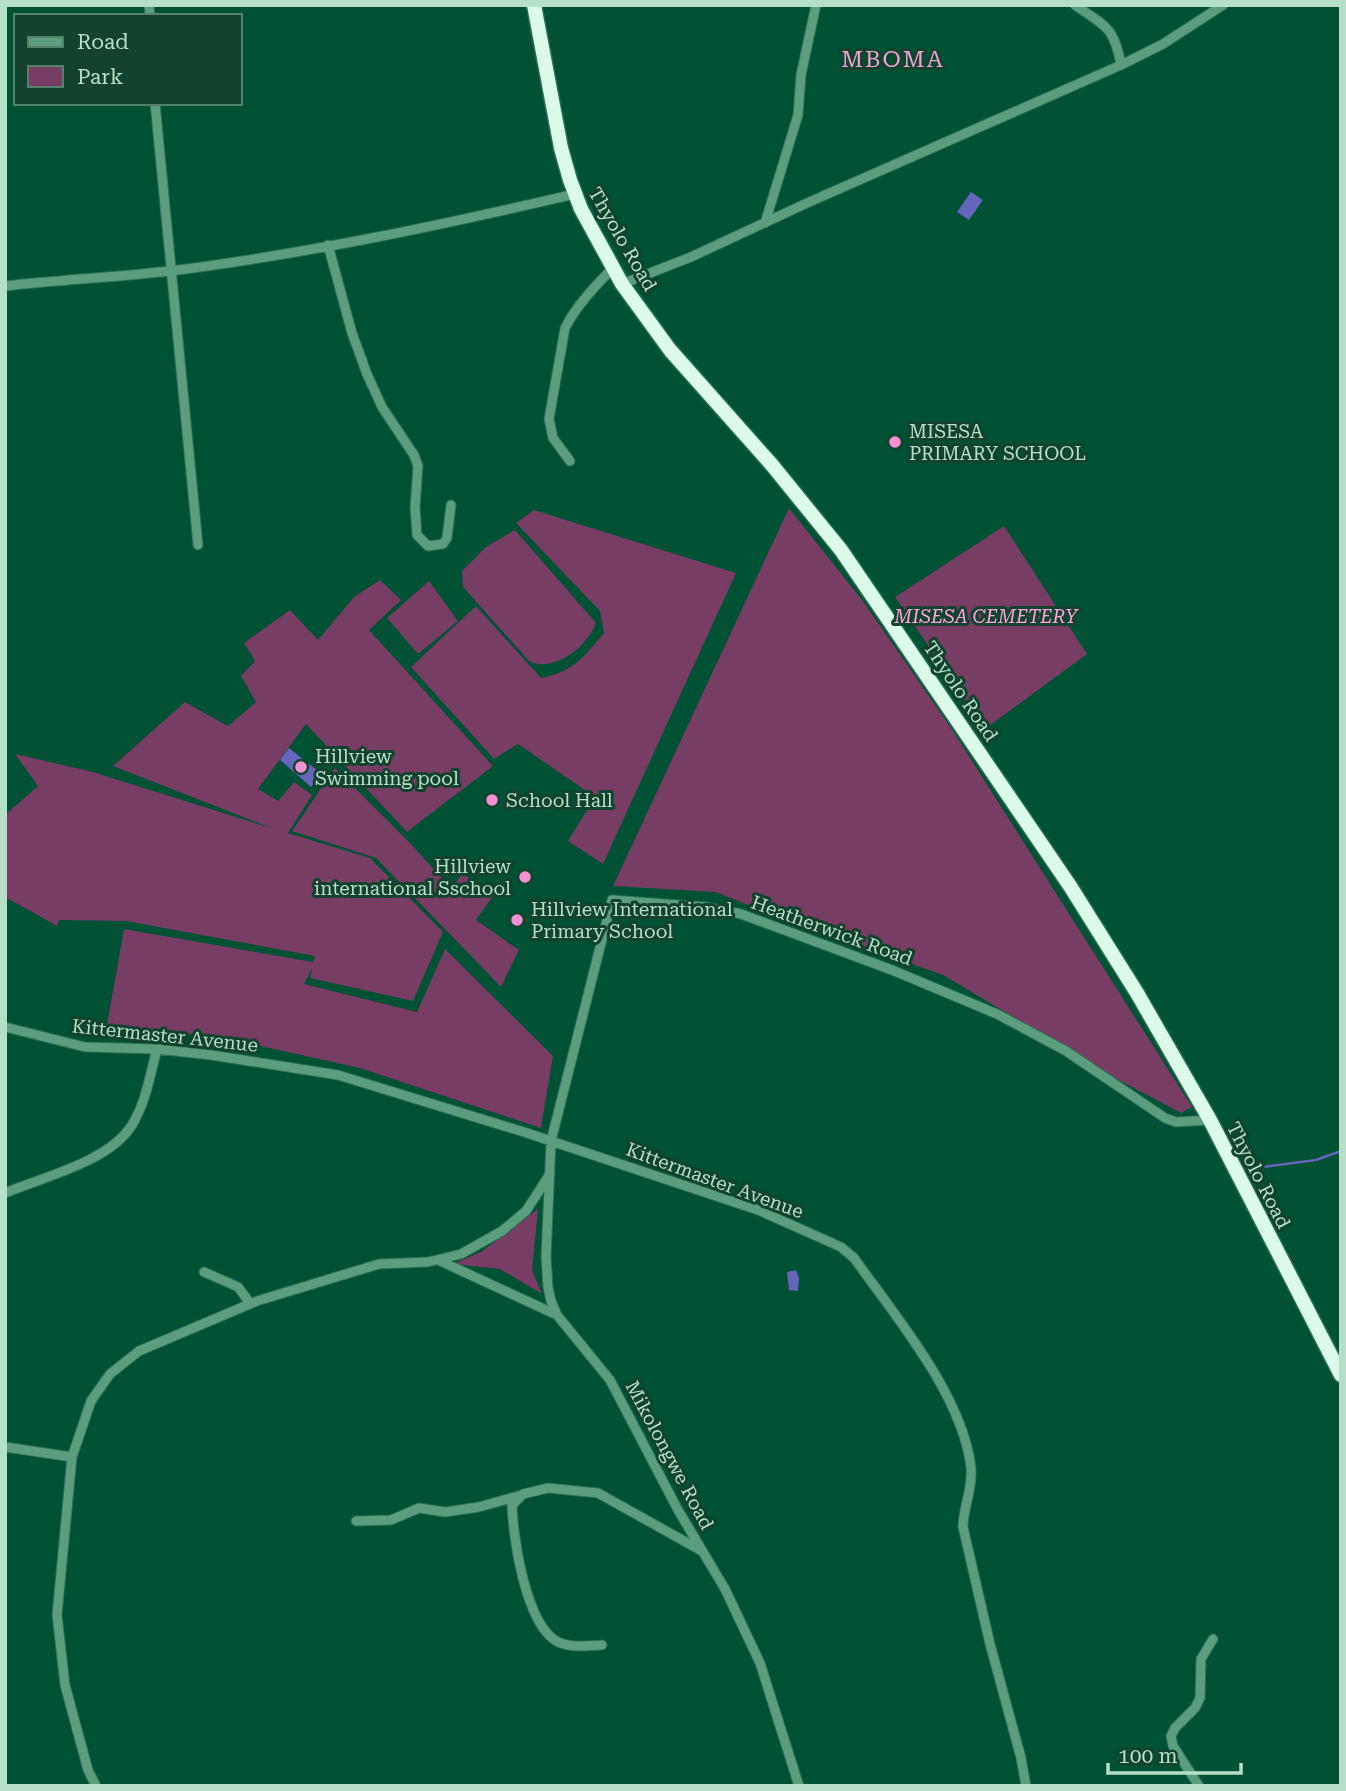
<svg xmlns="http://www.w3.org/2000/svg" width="1346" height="1791" viewBox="0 0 1346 1791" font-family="'Roboto Serif',serif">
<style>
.green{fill:#773d64}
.water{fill:#6566bb}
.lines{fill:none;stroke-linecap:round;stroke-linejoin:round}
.stream{stroke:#6566bb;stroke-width:2.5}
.minor-casing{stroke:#297055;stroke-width:11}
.highway-casing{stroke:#297055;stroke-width:17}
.minor{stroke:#5b9d7c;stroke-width:9}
.highway{stroke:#dcfae9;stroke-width:14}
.poi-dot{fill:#f591d3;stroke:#13432e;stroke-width:2.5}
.labels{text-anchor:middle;stroke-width:6;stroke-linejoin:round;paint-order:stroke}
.street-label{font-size:19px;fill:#b6dfc8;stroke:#13432e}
.poi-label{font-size:19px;fill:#b6dfc8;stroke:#13432e;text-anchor:start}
.park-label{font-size:19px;font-style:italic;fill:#fda3dd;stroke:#13432e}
.quarter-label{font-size:23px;letter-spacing:2px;fill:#eaa5d1;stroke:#13432e}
</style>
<rect width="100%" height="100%" fill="#015134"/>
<path class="green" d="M789,508l73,92 89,128 241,379 -11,6 -55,-29 -183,-109 -148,-52 -80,-31 -102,-6z
M534,510l202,63 -133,291 -35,-23 27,-44 -77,-53 -24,15 -83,-92 65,-61 65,72c32,-6 43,-21 63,-45l-4,-22 -84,-88z
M1004,526l83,128 -102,75 -90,-132z
M515,530l81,93c-8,23 -43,51 -67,38l-66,-74 -1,-16 24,-24z
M380,580l21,20 -32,30 124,136 -86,66 -101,-108 -48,65 20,12 16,-19 18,13 -24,38 82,25 73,74 -30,69 -103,-23 2,-10 -8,16 113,28 28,-63 108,107 -12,72 -181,-60 -154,-34 -101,2 19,-107 189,33 2,-6 -189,-35 -67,-1 -2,6 -52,-29v-82l33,-29 -23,-32 78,18 181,57 -161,-63 72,-64 43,24 28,-24 -15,-26 14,-15 -11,-18 46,-33 28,30 36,-43z
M429,581l29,40 -40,33 -31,-36z
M335,768l74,74 42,46 12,-15 30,23 -17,24 43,30 -18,37 -125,-129 -84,-27z
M538,1209l-6,61 10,24 -42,-25 -47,-5 28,-12z"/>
<path class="water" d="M971,192l12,8 -14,20 -12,-8z
M289,748l33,26 -11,13 -31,-27z
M796,1270l3,8 -1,13 -9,-1 -2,-18z"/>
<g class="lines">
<path class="stream" d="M1246,1169l70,-9 25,-9"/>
<g class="minor-casing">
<path id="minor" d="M149,5l1,11
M1075,5c31,22 39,21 46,60
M155,103l43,442
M765,223l33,-108 3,-40 15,-70
M328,245l24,88 15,41 15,33 32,48 4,11 -3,41 2,28 11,11 15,-2 4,-6 4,-33
M622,284l69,-27 116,-54 314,-138 42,-21 60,-39
M5,286c55,-6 111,-9 165,-15 136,-17 271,-46 405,-77
M570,461l-17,-23 -4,-19 16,-91c12,-23 30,-42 48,-60
M5,1027l80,20 72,2 54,6 127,20 186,57 234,78 83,37 13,11c42,59 109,138 117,210 2,21 -8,39 -8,59l27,117 31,114 5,28
M5,1193c38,-16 104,-31 127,-68 14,-23 18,-50 25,-76
M438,1260l119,55
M204,1272l34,15 12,16
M5,1447l67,10
M356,1521l35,-1 28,-12 26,4 34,-5 39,-11
M602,1645c-15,1 -30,3 -44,-3 -32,-16 -45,-104 -46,-137l11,-11 25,-6 50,5 104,58
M96,1786l-8,-16 -23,-85 -8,-70 15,-158 19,-56 19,-27 29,-23 118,-50 122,-37 49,-2 33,-8 41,-23 24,-20 24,-37
M799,1786l-39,-123 -35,-74 -47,-79 -68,-130 -53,-65 -6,-14 -3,-14 -2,-30 5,-116 61,-241 94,7 35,7 151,56 105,44 69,37 99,67 11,4 34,-2
M1199,1786l-26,-40 -2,-10 4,-8 20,-20 5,-10 1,-39 12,-20"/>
</g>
<g class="highway-casing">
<path id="highway" d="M534,5l27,143 9,32 11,29 41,75 48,66 102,115 69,85 229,336 67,107 73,127 131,255"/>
</g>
<use href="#minor" class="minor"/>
<use href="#highway" class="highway"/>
</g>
<g class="poi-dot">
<circle cx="895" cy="442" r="7"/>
<circle cx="301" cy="767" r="7"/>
<circle cx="492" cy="800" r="7"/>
<circle cx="525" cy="877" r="7"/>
<circle cx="517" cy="920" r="7"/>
</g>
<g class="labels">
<g class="street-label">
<text transform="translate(623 239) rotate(60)" y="7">Thyolo Road</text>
<text transform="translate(961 691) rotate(56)" y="7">Thyolo Road</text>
<text transform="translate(832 930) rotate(20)" y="7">Heatherwick Road</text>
<text transform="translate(165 1035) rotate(6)" y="7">Kittermaster Avenue</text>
<text transform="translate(1259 1175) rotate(63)" y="7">Thyolo Road</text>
<text transform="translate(715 1180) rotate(20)" y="7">Kittermaster Avenue</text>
<text transform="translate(670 1455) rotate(62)" y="7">Mikolongwe Road</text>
</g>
<g class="poi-label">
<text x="909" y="438">MISESA<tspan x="909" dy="22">PRIMARY SCHOOL</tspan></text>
<text x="315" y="763">Hillview<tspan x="315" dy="22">Swimming pool</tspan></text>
<text x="506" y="807">School Hall</text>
<text x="511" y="873" text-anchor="end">Hillview<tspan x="511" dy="22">international Sschool</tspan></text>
<text x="531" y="916">Hillview International<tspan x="531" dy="22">Primary School</tspan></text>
</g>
<g class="park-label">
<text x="986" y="623">MISESA CEMETERY</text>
</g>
<g class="quarter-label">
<text x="893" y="67">MBOMA</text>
</g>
</g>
<rect width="1346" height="1791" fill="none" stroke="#b6dfc8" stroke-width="14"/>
<rect x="14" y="14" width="228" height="91" fill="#13432e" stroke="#54816c" stroke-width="2"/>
<rect x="28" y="37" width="35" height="10" fill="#5b9d7c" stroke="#54816c" stroke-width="2"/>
<text x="77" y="49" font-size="21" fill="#b6dfc8">Road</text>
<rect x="28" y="66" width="35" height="21" fill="#773d64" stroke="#54816c" stroke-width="2"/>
<text x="77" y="84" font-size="21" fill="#b6dfc8">Park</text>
<path d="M1108 1763v10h133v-10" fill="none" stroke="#b6dfc8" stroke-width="3.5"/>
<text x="1118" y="1763" font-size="21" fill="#b6dfc8" stroke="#13432e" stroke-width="5" paint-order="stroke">100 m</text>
</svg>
